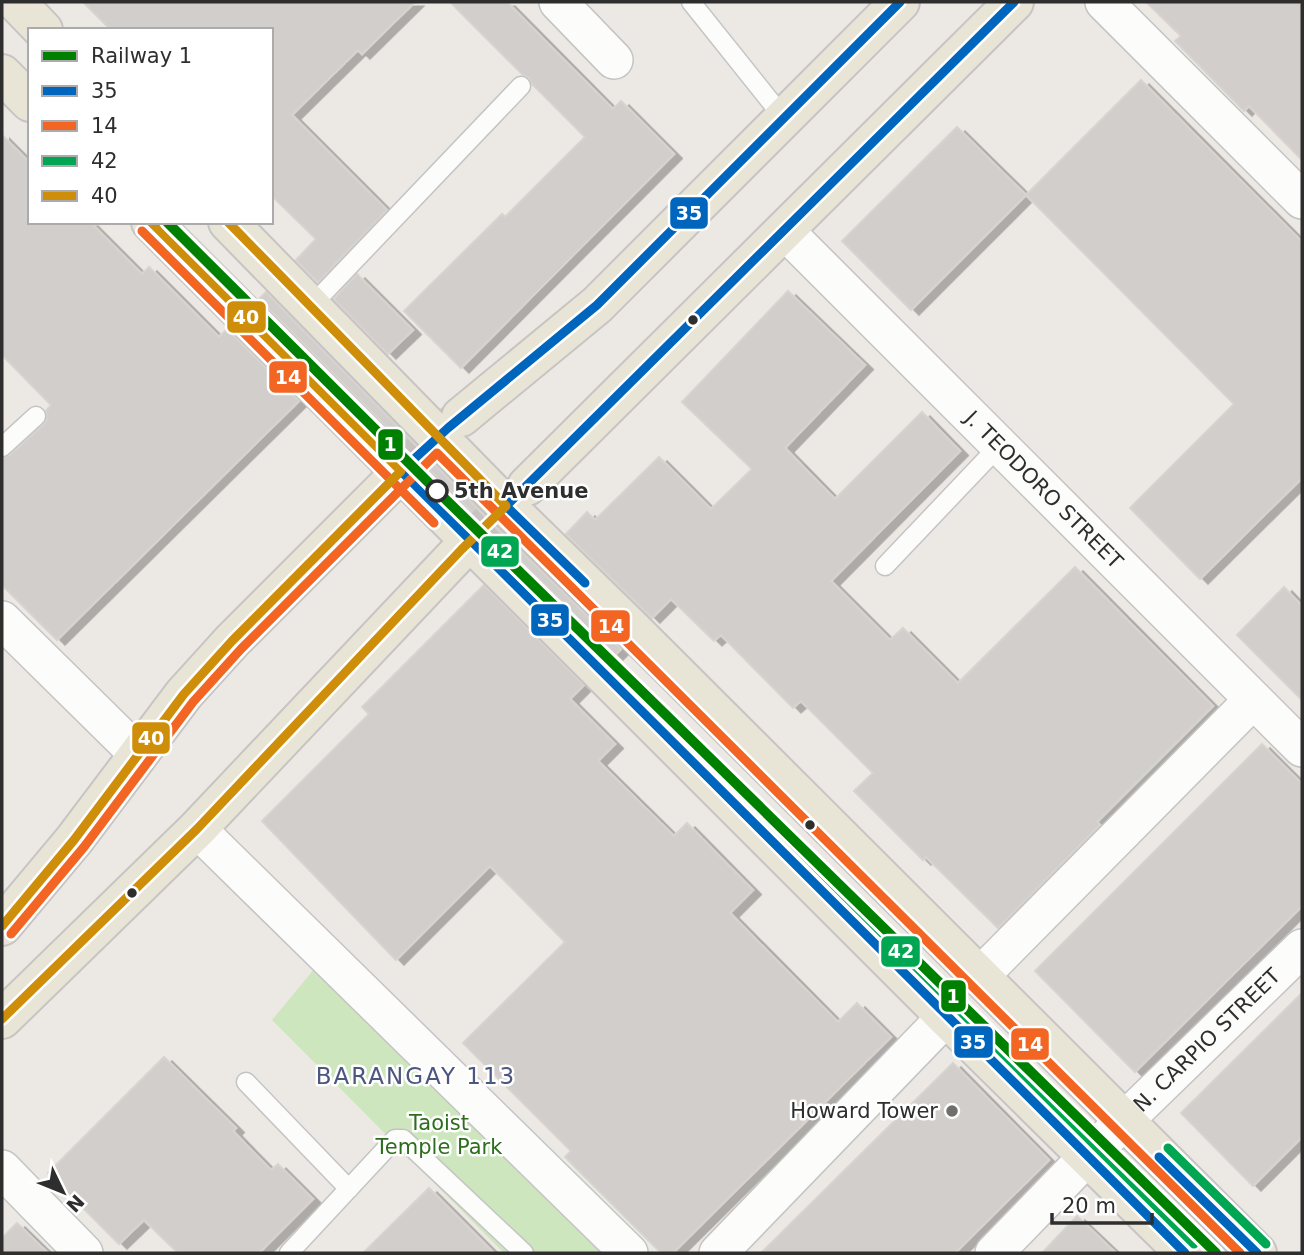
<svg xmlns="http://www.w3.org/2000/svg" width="1304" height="1255" viewBox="0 0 1304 1255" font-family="'DejaVu Sans',sans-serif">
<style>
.park{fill:#cee6be}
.building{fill:#d1cecb;stroke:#d7d4d0;stroke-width:2;filter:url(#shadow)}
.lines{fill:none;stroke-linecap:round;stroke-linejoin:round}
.primary-tunnel{stroke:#c6c3c0;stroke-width:38;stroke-dasharray:38 19;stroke-linecap:butt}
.lane-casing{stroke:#c5c4c5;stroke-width:21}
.street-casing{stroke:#c5c4c5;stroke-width:40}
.primary-casing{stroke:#c6c5c4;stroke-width:42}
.lane{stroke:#fcfcfb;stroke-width:18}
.street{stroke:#fcfcfb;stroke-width:37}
.primary{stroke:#e8e4d6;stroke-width:38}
.bus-1-casing{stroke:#fff;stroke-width:14}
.bus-2-casing{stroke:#fff;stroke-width:14}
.bus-3-casing{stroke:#fff;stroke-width:14}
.bus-4-casing{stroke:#fff;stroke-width:14}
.bus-1{stroke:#0065bd;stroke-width:9}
.bus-2{stroke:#f26522;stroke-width:9}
.bus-3{stroke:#00a651;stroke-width:9}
.bus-4{stroke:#cf8e09;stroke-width:9}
.rail-1-casing{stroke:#fff;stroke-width:16}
.rail-1{stroke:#008000;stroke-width:10}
.bus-dot{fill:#2e2e2e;stroke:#fff;stroke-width:2.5}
.stop-dot{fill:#fff;stroke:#2e2e2e;stroke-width:3.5}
.poi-dot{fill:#706f6e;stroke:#fff;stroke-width:2.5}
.labels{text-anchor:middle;stroke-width:5;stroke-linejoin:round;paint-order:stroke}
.street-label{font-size:21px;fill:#2e2e2e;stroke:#fff}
.stop-label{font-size:21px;font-weight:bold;fill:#2e2e2e;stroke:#fff;text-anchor:start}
.poi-label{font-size:21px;fill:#2e2e2e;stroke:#fff;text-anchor:end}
.park-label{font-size:21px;fill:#2c6e1b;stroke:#fff}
.neighbourhood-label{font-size:23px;letter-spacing:2px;fill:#4d5680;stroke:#fff}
.line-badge{stroke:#fff;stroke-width:2.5}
.badge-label{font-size:19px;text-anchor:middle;font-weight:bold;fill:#fff}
</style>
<defs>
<filter id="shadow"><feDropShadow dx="8" dy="4.5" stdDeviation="0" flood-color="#0004"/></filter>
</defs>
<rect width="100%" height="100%" fill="#ece8e4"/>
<path class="park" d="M320,962l291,291h-107l-232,-233z"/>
<path class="building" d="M83,2h332l-53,52 -4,-4 -66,65 95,95 -69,72 -22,-22 20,-21 -45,-44v-165h-160z
M450,2h57l106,107 8,-8 53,53 -213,214 -57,-57 98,-97 3,3 80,-80 -53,-53 -3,-6 -6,-3z
M1146,2h156v158l-53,-54 -5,5 -69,-70 6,-5z
M1141,80l161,162v236l-102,101 -70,-71 104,-104 -208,-209z
M957,127l69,68 -115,115 -69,-69z
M2,135l28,28v59h60l52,52 7,-7 70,70 8,-8 72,72 -242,239 -55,-55v-127l8,-3 34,-31 3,-5 -1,-8 5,-6 -49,-50z
M357,274l56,56 -25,24 -54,-55z
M788,291l77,74 -80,83 50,51 87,-87 38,39 -129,130 59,59 13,-12 55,55 117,-116 138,139 -116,116 3,3 -102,103 -72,-71 -3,3 -69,-69 19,-18 -72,-72 -8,7 -72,-73 -7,6 -43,-42 -19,19 -86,-84 21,-22 8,8 64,-63 52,52 41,-40 -70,-67z
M266,292l224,229 131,128 -6,6 -356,-356z
M484,585l100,100 -14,14 45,45 -17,17 76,75 13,-13 66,67 -23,23 108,109 19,-19 34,34 -218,216h-12l-96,-96 6,-6 -108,-108 102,-101 -75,-76 -94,94 -134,-139 107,-107 -7,-7z
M1284,587l18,19v94l-65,-65z
M1262,744l40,40v122l-167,166 -100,-101z
M1302,993v144l-49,49 -72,-73z
M164,1057l72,71 -3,3 38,39 7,-6 35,35 -54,54h-81l-34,-33 -25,24 -71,-71z
M953,1063l96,97 -94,93h-194z
M429,1188l65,65h-131z
M1077,1216l39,37h-74z
M17,1223l31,30h-46v-15z"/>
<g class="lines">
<path class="primary-tunnel" d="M394,479l43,-43 24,-19
M462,549l65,-63"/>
<g class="lane-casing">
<path id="lane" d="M691,2l92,115
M310,307l211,-221
M2,447l34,-31
M885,566l114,-120
M246,1082l103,107
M289,1253l106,-114h8l121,114"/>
</g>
<g class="street-casing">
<g id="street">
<path d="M558,2l56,58"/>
<path d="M1104,2l198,198"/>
<path id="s1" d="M785,231l517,517"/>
<path d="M2,620l137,135"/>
<path d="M197,829l432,424"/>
<path d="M979,977l274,-277"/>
<path d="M2,1169l82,84"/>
<path d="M718,1253l228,-236"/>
<path id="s2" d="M994,1253l93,-96 215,-209"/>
</g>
</g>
<g class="primary-casing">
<path id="primary" d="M16,2l27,28
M2,74l28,28
M151,222l795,795 239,236
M228,222l278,284 127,124 624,623
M461,417l136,-112 303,-303
M527,486l487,-484
M2,926l72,-86 110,-146 48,-53 162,-162
M2,1019l195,-190 265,-280"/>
</g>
<use href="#lane" class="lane"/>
<use href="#street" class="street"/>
<use href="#primary" class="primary"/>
<g class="bus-1-casing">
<path id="bus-1" d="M900,2l-303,303 -149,123 -47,43 784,782
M585,583l-79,-77 508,-504
M1159,1157l98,96"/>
</g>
<g class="bus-2-casing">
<path id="bus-2" d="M142,231l292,292
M11,934l73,-87 109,-145 48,-53 196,-196 803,800"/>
</g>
<g class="bus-3-casing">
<path id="bus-3" d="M169,222l1025,1022
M1168,1148l98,96"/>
</g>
<g class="bus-4-casing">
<path id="bus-4" d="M2,926l72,-86 110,-146 48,-53 169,-170 -250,-249
M2,1019l195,-190 265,-280 44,-43 -278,-284"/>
</g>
<use href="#bus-1" class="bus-1"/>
<use href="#bus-2" class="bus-2"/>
<use href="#bus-3" class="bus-3"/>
<use href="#bus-4" class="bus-4"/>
<g class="rail-1-casing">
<path id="rail-1" d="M167,222l268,267 781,764"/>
</g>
<use href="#rail-1" class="rail-1"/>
</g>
<g class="bus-dot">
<circle cx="693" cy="320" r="6"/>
<circle cx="810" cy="825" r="6"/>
<circle cx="132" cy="893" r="6"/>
</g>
<circle class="stop-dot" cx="437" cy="491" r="10"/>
<circle class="poi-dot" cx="952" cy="1111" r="7"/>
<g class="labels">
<g class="street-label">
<text dy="7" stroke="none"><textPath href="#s1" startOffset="366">J. TEODORO STREET</textPath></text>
<text dy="7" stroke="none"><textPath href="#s2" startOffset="301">N. CARPIO STREET</textPath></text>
</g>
<g class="stop-label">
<text x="454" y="498">5th Avenue</text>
</g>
<g class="poi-label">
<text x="938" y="1118">Howard Tower</text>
</g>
<g class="park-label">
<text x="439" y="1130">Taoist<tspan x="439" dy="24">Temple Park</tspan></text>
</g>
<g class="neighbourhood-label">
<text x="416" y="1084">BARANGAY 113</text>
</g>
</g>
<g class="line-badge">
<rect x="669" y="196" width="40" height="34" rx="7" fill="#0065bd"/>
<rect x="226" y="300" width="41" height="34" rx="7" fill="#cf8e09"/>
<rect x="268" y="360" width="40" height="34" rx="7" fill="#f26522"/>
<rect x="377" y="428" width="27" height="33" rx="7" fill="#008000"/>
<rect x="480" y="535" width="40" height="33" rx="7" fill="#00a651"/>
<rect x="530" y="603" width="40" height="34" rx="7" fill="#0065bd"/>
<rect x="590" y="609" width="41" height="34" rx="7" fill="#f26522"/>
<rect x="131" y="721" width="40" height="34" rx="7" fill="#cf8e09"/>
<rect x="880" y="935" width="41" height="33" rx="7" fill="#00a651"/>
<rect x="940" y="979" width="27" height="34" rx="7" fill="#008000"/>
<rect x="953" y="1025" width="41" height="34" rx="7" fill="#0065bd"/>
<rect x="1010" y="1027" width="40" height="34" rx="7" fill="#f26522"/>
</g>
<g class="badge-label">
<text x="689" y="220">35</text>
<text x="246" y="324">40</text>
<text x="288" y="384">14</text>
<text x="390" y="451">1</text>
<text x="500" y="558">42</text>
<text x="550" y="627">35</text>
<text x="611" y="633">14</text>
<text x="151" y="745">40</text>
<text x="901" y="958">42</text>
<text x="953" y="1003">1</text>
<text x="973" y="1049">35</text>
<text x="1030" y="1051">14</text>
</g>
<rect width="1304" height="1255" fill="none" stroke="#2e2e2e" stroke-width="7"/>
<rect x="28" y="28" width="245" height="196" fill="#ffffff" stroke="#ababab" stroke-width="2"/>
<rect x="42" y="51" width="35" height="10" fill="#008000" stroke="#ababab" stroke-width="2"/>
<text x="91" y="63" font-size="21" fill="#2e2e2e">Railway 1</text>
<rect x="42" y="86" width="35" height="10" fill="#0065bd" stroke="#ababab" stroke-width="2"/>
<text x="91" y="98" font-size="21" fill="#2e2e2e">35</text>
<rect x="42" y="121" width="35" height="10" fill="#f26522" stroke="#ababab" stroke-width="2"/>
<text x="91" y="133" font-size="21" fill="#2e2e2e">14</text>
<rect x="42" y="156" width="35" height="10" fill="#00a651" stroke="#ababab" stroke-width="2"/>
<text x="91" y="168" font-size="21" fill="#2e2e2e">42</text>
<rect x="42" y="191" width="35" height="10" fill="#cf8e09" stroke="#ababab" stroke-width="2"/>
<text x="91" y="203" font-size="21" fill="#2e2e2e">40</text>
<g transform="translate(63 1192) rotate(133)" stroke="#ffffff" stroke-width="5" paint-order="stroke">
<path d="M0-5L12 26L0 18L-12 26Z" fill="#2e2e2e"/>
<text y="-10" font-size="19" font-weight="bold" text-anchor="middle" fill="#2e2e2e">N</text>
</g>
<path d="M1052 1213v10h100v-10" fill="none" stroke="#2e2e2e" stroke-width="3.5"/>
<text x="1062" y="1213" font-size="21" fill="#2e2e2e" stroke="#ffffff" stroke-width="5" paint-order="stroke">20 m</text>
</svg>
